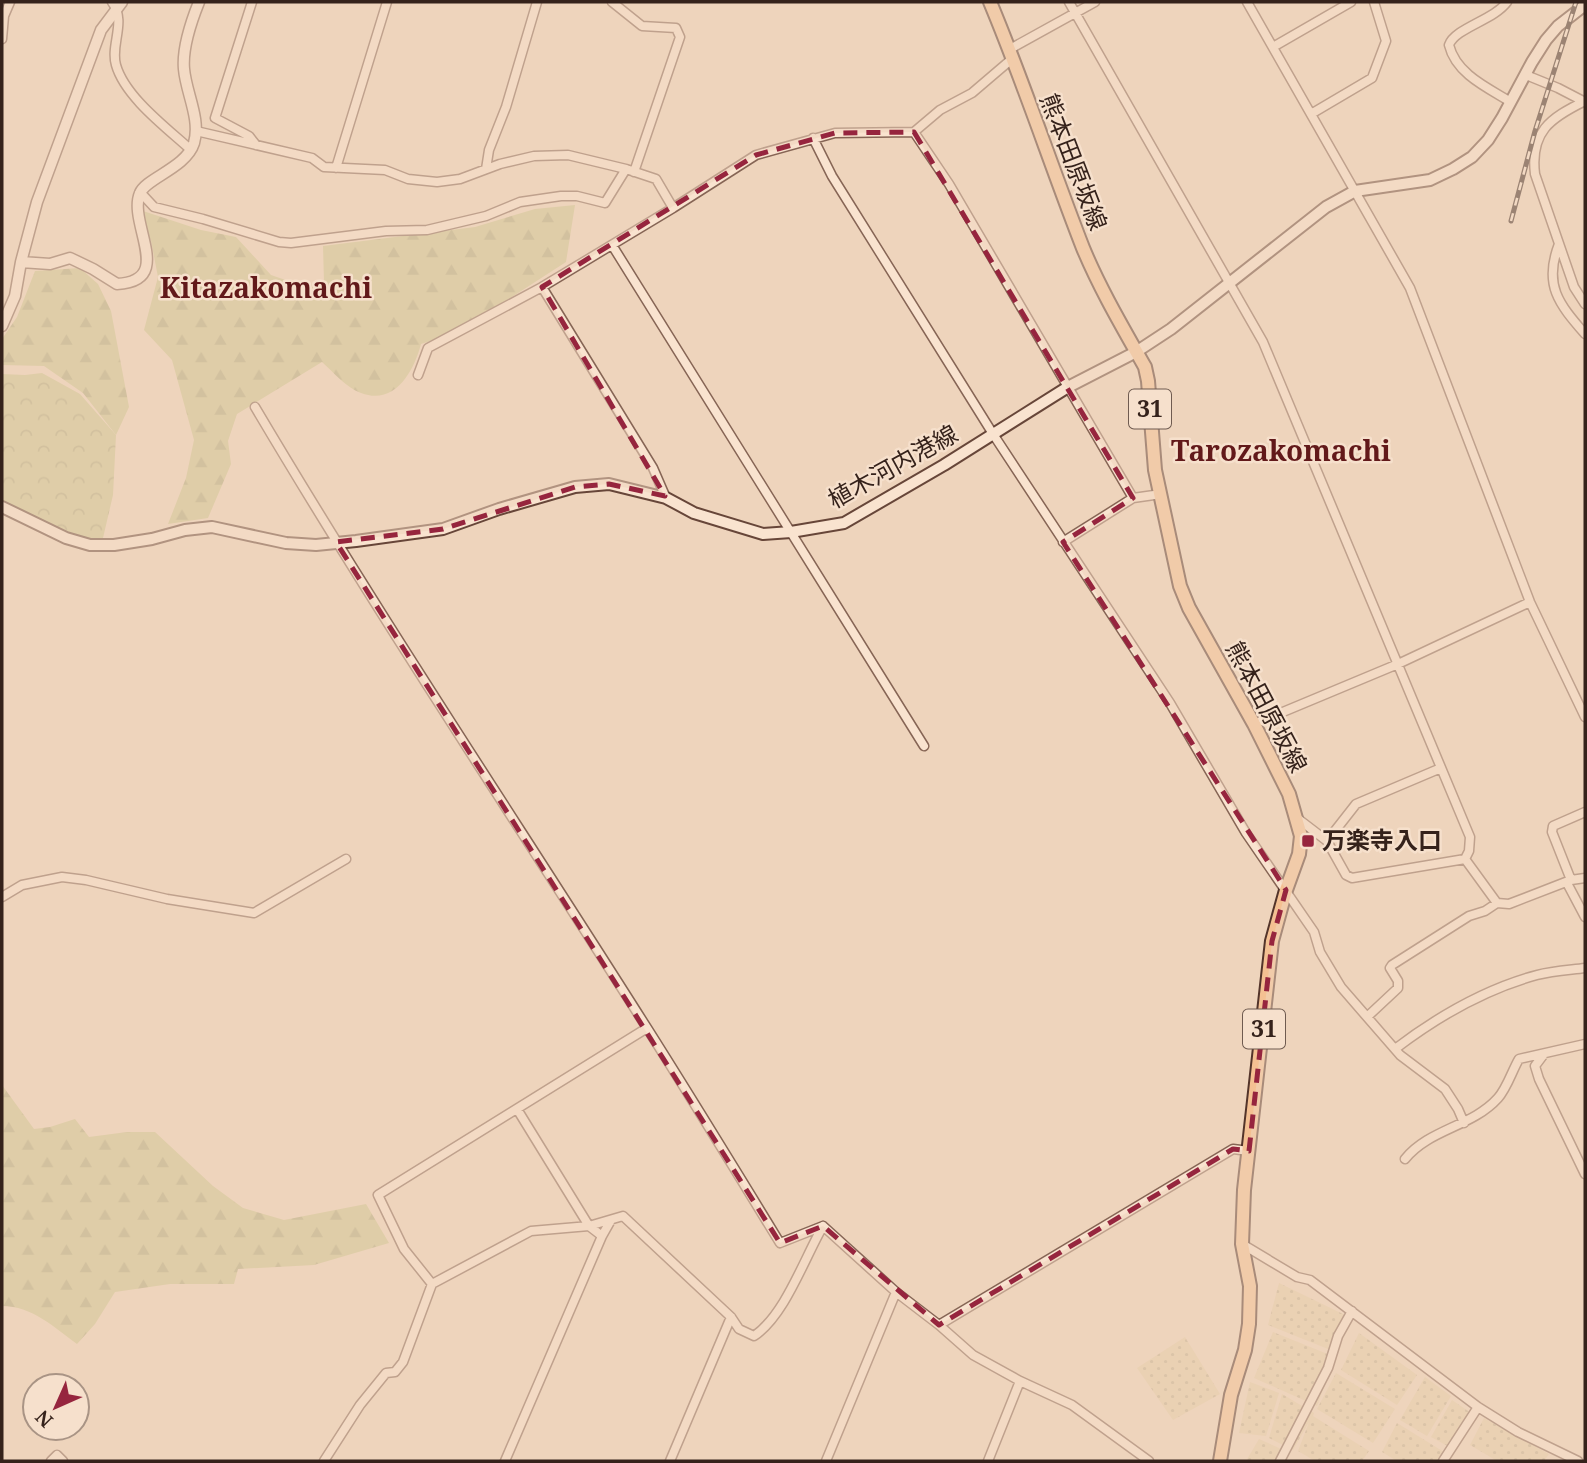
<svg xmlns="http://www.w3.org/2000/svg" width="1587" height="1463" viewBox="0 0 1587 1463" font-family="'Noto Serif','Noto Sans JP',serif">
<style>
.farmland{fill:url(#farmland-dots)}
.forest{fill:url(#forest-firs)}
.park{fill:url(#park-crowns)}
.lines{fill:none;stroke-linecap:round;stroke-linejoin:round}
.minor-casing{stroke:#866555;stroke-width:11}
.tertiary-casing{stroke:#866555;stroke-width:13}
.secondary-casing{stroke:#674639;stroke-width:14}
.primary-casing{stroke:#53342a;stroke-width:16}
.minor{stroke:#f9e3cf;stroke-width:8}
.tertiary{stroke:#f9e3cf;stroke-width:10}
.secondary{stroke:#f9e3cf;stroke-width:10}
.primary{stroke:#f4c092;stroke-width:12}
.rail-casing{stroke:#35221b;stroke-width:5}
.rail{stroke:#f6e0cc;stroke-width:2.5;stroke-dasharray:8;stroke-linecap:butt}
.marked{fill:none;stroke:#96253e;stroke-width:5;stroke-dasharray:14 9;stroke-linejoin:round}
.poi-dot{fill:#96253e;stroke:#f6e0cc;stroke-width:2.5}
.labels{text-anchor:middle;stroke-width:5;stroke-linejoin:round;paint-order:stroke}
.shield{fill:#f6e0cc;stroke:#6f5b50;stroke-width:2}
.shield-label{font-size:23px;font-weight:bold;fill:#35221b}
.street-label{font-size:24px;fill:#35221b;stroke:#f6e0cc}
.poi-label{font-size:24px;font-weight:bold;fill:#35221b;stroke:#f6e0cc;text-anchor:start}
.quarter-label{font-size:28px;font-weight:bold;fill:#62191a;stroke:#f6e0cc}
</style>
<defs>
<pattern id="farmland-dots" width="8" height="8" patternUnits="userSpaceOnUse" patternTransform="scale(1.75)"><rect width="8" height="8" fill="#e4cea9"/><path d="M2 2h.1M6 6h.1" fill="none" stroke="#c4b191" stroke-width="1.8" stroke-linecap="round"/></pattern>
<pattern id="forest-firs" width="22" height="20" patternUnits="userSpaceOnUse" patternTransform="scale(1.75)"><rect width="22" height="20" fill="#ccc690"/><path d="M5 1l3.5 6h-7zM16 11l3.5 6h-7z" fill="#b0aa7c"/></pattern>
<pattern id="park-crowns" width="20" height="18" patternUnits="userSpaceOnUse" patternTransform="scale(1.75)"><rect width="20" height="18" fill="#ccc690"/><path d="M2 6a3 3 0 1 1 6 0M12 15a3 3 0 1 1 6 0" fill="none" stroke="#b0aa7c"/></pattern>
</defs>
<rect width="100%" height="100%" fill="#eed4bc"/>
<path class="farmland" d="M1279,1283l66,32 -12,36 -65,-26z
M1273,1332l62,25 -18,49 -63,-28z
M1359,1333l58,42 -20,30 -56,-35z
M1185,1337l35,57 -47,26 -36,-52z
M1336,1373l59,36 -22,34 -56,-34z
M1425,1377l26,19 -24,40 -27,-16z
M1250,1382l29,11 -13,43 -27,-3z
M1282,1394l32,19 -1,3 56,35 -7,10h-47l-17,-10 11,-29 -16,28 -24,-12z
M1452,1400l25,17 -22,33 -24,-13z
M1484,1418l65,36 -5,7h-47l-27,-16z
M1397,1423l47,29 -5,9h-42l-15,-9z
M1259,1439l31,14 -5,8h-39z"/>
<path class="forest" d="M575,205l-9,57 -108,70 -37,12c-7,27 -26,62 -60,49 -14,-5 -28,-21 -39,-31l-85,52 -9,27 3,23 -23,54 -40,6 18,-46 8,-38 -22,-80 -28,-30 14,-53 -7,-36 -11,-31 61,20 35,7 35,38 32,11 21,-4 -1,-36 152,-19 60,-18z
M80,268l18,16 13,27 18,96 -13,28 -33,-42 -39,-27 -42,-1v-26l15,-22 18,-46z
M2,1085l32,44 16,-2 25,-8 14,18 38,-5h28l58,54 30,22 41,12 82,-16 23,39 -75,22 -76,4 -4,15h-64l-55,8 -20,32 -18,20c-23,-17 -45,-38 -75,-38z"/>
<path class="park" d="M42,373l38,21 36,41 -3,60 -10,43h-37l-64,-30v-134l23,1z"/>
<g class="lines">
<g class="minor-casing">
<path id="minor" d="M112,2c15,20 -2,42 4,63 9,32 51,63 75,85
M252,2l-37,116 34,18 7,9
M612,2l30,24 34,2 4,9 -46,135
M1069,2l194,340 207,495 -1,14 -4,8
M1247,2l163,286 120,314 55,115
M1507,2c-13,18 -52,26 -58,43 7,29 39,43 62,57
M2,39l2,-23 6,-14
M1273,47l78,-45
M1010,49l85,-47
M1526,75l32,13 27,14
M1585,101c-35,17 -55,31 -50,73l39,113 11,17
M1311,114l61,-36 14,-37 -12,-39
M196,131l116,27 12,9 61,3 23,9 29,3 23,-3 40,-15 34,-8 34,-1 58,14
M914,132l35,52 184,314
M813,138l19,38 161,258 177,269 76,130 68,99 6,20 21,35 59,68 45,34 13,20 6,14
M336,168l51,-166
M486,169l3,-19 17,-43 31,-105
M140,192l14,15 49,12 76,23 12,1 95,-12 41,-1 59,-14 34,-14 41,-6h16l28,7 21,-34 30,10 17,29
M1559,244c-16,41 0,60 26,90
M612,245l312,501
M418,375l10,-27 114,-61
M255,407c125,211 261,414 392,621 45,71 89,143 133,215l43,-17
M666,498l-13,-30 -111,-181 131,-79 83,-53 79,-22 79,-1 26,-22 32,-17 41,-35
M1063,542l70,-44 28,-4
M1254,724l144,-60 132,-62
M1297,818l30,23 19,34 6,3 113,-19
M1327,841l29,-37 85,-36
M1465,859l32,44
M1571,880l-19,-48 1,-6 32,-14
M1567,883l18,34
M2,897l20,-12 40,-8 24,3 81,19 87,14 92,-54
M1367,1017l31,-29v-7l-8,-13 2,-3 77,-49 16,-5 12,-8 12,1 62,-24 14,-2
M1395,1049c42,-32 90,-60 142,-74 16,-4 33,-5 48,-7
M1544,1054l-9,12 4,13 46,95
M517,1109l72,117 13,10
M1405,1159c24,-30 67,-32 93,-61 9,-10 14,-27 21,-39l66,-15
M1242,1244l55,33 13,3 168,127 40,25 60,29
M432,1284l-28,-35 -26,-54 269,-167
M939,1325l294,-176 16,2
M51,1461l6,-6 6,6
M324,1461l36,-56 26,-32 9,-1 8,-10 29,-78 99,-53 58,-5 34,-10 108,101 8,12 15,7c31,-21 50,-77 69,-110l73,66 43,33 34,30 47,26 52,24 77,56
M505,1461l97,-225 9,-16
M670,1461l61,-144
M826,1461l70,-169
M988,1461l32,-80
M1280,1461l48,-93 10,-32 14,-25
M1443,1461l35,-54"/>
</g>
<g class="tertiary-casing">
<path id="tertiary" d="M21,262l16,-60 64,-172 21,-28
M2,326l13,-30 6,-34 29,2 20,-6 23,11 24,15c59,-3 10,-61 23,-91 6,-15 46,-25 54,-50 7,-24 -8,-50 -10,-74 -2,-21 7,-47 15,-67"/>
</g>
<g class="secondary-casing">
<path id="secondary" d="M2,507l64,31 24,7h24l38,-6 33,-9 27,-3 74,16 30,2 40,-4 87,-12 56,-20 76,-22 34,-3 57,14 28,15 69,21 28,-2 53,-9 100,-58 124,-78 68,-35 35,-23 155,-122 29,-16 75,-11 23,-11 19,-12 16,-17 14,-22 30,-56 14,-22 12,-14 27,-21"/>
</g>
<g class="primary-casing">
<path id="primary" d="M990,2c34,81 61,164 93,246 17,41 40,80 62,119l3,14 7,89 25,116 9,22 65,116 35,70 12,42 -2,18 -13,36 -14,51 -28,249 -2,54 8,42 -1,38 -4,26 -14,45 -11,66"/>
</g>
<use href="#minor" class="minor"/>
<use href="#tertiary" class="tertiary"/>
<use href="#secondary" class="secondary"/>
<use href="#primary" class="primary"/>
<g class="rail-casing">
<path id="rail" d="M1511,221l24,-90 41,-129"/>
</g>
<use href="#rail" class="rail"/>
</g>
<path d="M0 0H1587V1463H0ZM914,132l219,366 -70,44 223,348 -14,51 -23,210 -16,-2 -294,176 -116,-99 -43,17 -444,-701 107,-13 132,-42 34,-3 56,12 -123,-209 214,-132 79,-22z" fill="#eed4bc" fill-opacity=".55" fill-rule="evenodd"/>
<path class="marked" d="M914,132l219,366 -70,44 223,348 -14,51 -23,210 -16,-2 -294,176 -116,-99 -43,17 -444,-701 107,-13 132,-42 34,-3 56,12 -123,-209 214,-132 79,-22z"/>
<rect class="poi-dot" x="1301" y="834" width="14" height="14" rx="3.5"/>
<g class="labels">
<g class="shield">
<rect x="1129" y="389.5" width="42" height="39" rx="5"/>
<rect x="1243" y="1009.5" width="42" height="39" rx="5"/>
</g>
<g class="shield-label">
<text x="1150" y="417">31</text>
<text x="1264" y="1037">31</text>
</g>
<g class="street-label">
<text transform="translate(1073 162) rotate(69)" y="8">熊本田原坂線</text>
<text transform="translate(893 467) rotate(-29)" y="8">植木河内港線</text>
<text transform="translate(1266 707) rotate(62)" y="8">熊本田原坂線</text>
</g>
<g class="poi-label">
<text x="1322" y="849">万楽寺入口</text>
</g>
<g class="quarter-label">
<text x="266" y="298">Kitazakomachi</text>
<text x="1281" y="461">Tarozakomachi</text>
</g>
</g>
<rect width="1587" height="1463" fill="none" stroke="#35221b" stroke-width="7"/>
<g transform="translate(56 1407) rotate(225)"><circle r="33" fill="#f6e0cc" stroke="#a99485" stroke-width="2"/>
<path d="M0-5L12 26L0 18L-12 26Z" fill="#96253e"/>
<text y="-10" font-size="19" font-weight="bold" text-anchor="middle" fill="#35221b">N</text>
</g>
</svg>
